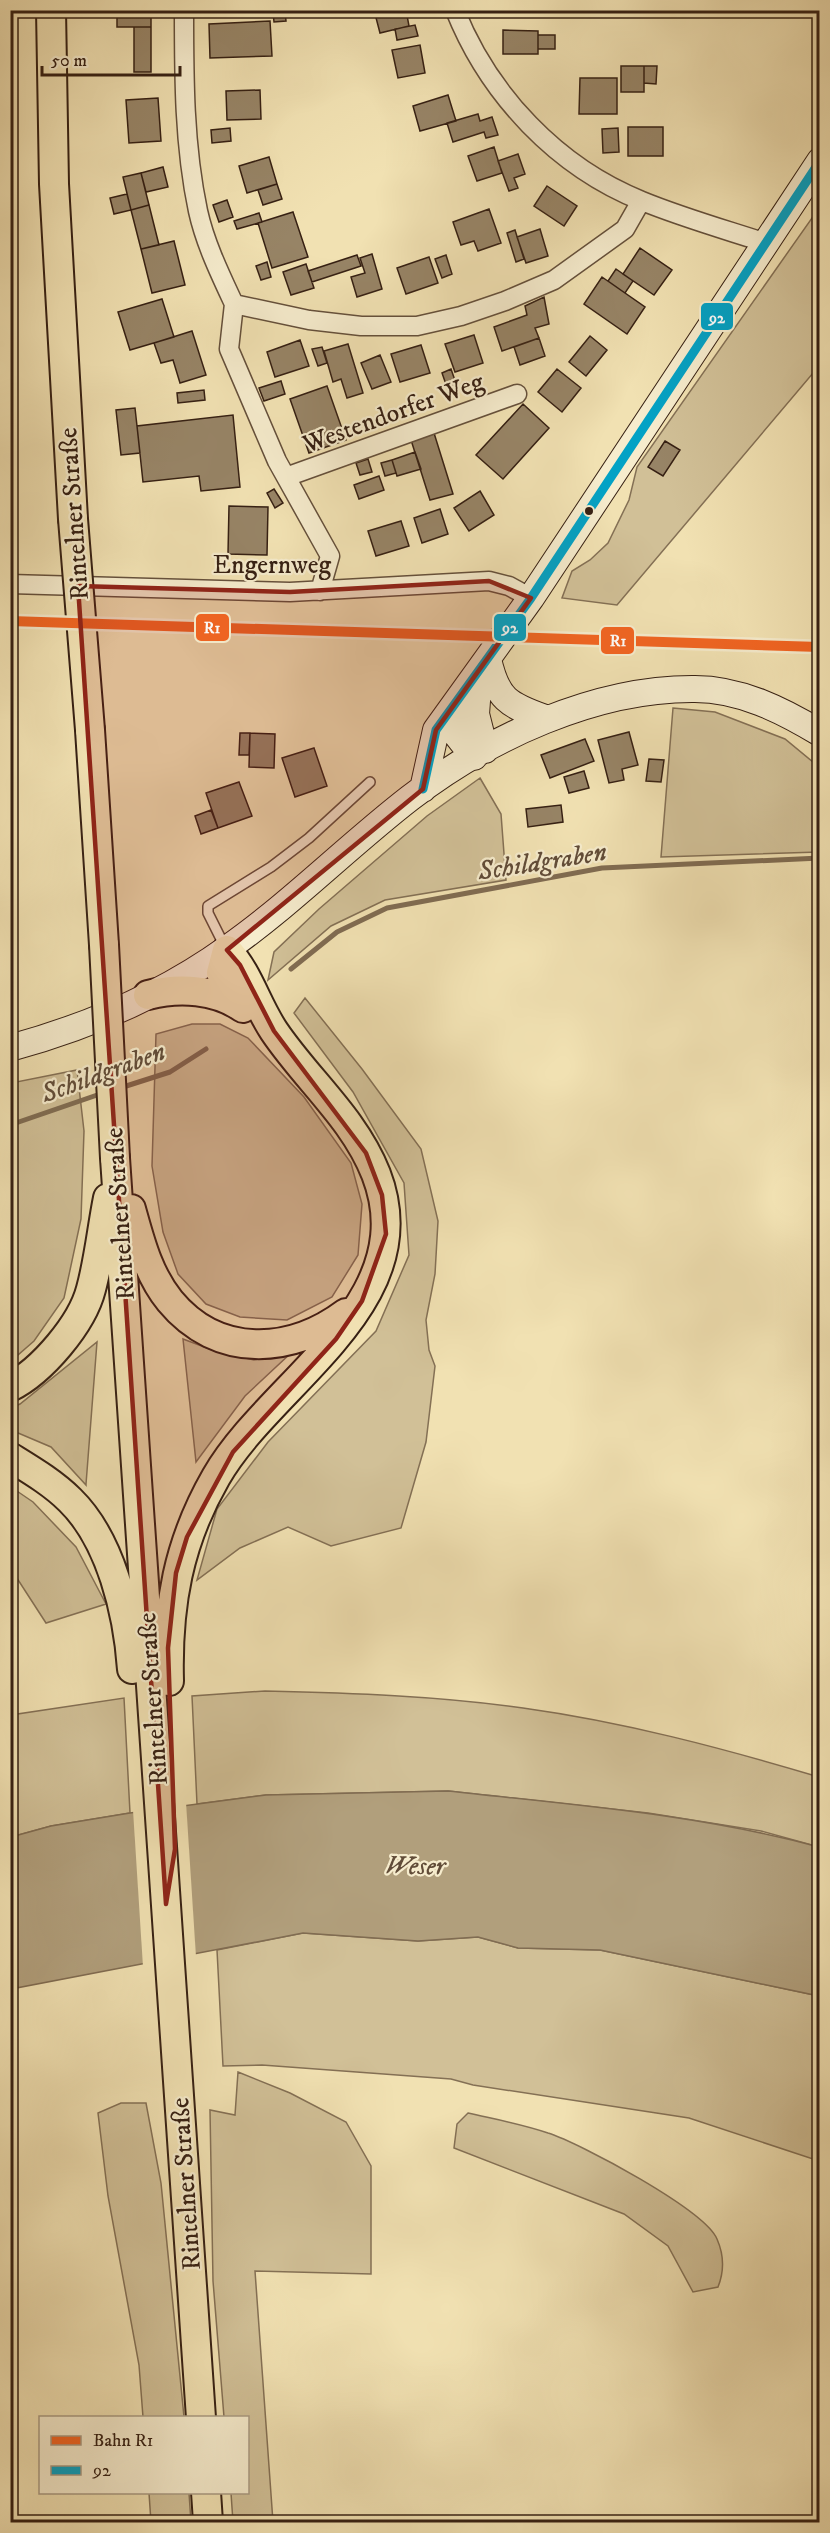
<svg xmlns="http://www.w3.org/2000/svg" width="830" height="2533" viewBox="0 0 830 2533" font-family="'IM FELL DW Pica',serif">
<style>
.green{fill:#d1c097;stroke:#847055;stroke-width:1.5}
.water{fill:#b19f7c;stroke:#806c52;stroke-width:1.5}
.pier{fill:#f1e1b2}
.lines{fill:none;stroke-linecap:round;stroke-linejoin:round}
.stream{stroke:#806c52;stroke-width:5}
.building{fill:#978466;stroke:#362013;stroke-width:1.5}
.lane-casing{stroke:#65503b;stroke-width:12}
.street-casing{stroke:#65503b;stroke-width:21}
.secondary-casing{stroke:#362013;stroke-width:28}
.primary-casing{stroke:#362013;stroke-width:32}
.lane{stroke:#f6eccd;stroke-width:9}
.street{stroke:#f6eccd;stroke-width:18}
.secondary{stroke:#f6eccd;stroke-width:26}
.primary{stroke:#f1e1b2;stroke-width:28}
.primary-bridge-casing{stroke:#362013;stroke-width:32;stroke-linecap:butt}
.primary-bridge{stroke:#f1e1b2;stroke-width:28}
.bus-1-casing{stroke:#f6eccd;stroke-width:14}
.bus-1{stroke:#03a2c5;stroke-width:9}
.rail-1-casing{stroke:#f6eccd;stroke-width:15}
.rail-1{stroke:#f26522;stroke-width:10}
.marked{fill:#8f2418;fill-opacity:0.2;stroke:#8f2418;stroke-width:4.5;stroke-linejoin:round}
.bus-dot{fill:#362013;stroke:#f6eccd;stroke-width:2}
.labels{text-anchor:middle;stroke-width:4.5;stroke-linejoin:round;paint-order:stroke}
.street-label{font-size:26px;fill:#362013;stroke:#f6eccd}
.water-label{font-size:27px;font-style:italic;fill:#614c38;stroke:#f6eccd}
.line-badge{stroke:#f6eccd;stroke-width:2}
.badge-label{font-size:16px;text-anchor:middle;font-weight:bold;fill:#fff}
</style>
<rect width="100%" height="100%" fill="#f1e1b2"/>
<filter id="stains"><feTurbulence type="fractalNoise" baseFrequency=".00333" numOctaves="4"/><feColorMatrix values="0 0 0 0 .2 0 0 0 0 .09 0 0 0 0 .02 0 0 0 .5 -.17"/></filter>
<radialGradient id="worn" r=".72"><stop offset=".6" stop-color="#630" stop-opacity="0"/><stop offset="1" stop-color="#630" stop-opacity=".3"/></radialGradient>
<path class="green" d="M819,208v158l-202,239 -55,-7 10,-27 18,-11 18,-17 21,-43 8,-33z
M673,708l42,4 70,27 34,28v85l-158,5z
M480,778l21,36 5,66 -121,20 -54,26 -63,54 6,-28 45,-43 108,-93z
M305,998l57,71 59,80 17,72 -3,53 -9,46 3,30 6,16 -9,76 -25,86 -70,18 -43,-19 -48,21 -43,32 20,-71 51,-67 108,-111 33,-76 -5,-72 -51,-91 -59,-79z
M192,1024h28l28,14 56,59 47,66 11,41 -4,51 -26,42 -45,23 -47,-3 -34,-13 -28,-30 -15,-42 -11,-66 4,-132z
M77,1070l7,61 -3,88 -17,79 -30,43 -23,20v-278z
M183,1339l32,12 39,9 38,-8 -47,44 -49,66z
M97,1342l-11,142v1l-35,-38 -40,-17v-22l9,-4z
M11,1487l22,15 43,45 30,57 -60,19 -35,-54z
M265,1691c87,2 173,5 258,17 101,14 199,40 296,69v70l-58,-16 -113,-18 -200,-22 -182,4 -69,9 -5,-108z
M124,1698l6,115 -79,13 -40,11v-122z
M303,1933l115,8 60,-4 40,11 82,2 219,46v165l-130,-43 -216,-33 -22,-6 -189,-14 -39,1 -6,-116z
M238,2072l52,21 56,29 25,44v108l-116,-3 18,251h-40l-2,-29 17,-1v-74l-24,-1 -11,-136 -3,-171 25,5z
M121,2103h25l15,80 23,234h-41l-4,-52 -31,-169 -10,-83z
M468,2113c26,6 54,11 80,20 32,10 157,77 169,106 7,16 7,33 1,48l-25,5 -25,-46 -44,-32 -170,-66 3,-24z
M149,2493h40l2,29h-40z"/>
<path class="water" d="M448,1791c125,14 250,23 371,56v149l-219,-46 -82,-2 -40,-11 -60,4 -115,-8 -292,56v-152l40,-11 79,-13 136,-18z"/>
<path class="pier" d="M186,1802l10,155 -53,10 -10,-157z"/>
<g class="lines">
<path class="stream" d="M291,969l46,-37 50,-24 215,-40 218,-10
M120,1088l50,-16 36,-23
M10,1125l93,-32"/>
</g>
<path class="building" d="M374,10h32l3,16 -29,7z
M117,12h34v15h-34z
M273,12h12l1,9 -12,1z
M270,21l2,35 -62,2 -1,-34z
M415,25l3,11 -21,4 -2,-11z
M134,27h17v45h-17z
M503,30l35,1v23h-35z
M538,35h17v14h-17z
M420,45l5,28 -27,5 -6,-28z
M621,66h23v26h-23z
M644,66h13l-1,18 -12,-1z
M580,78h37v36h-38z
M260,90l1,29 -34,1 -1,-29z
M448,95l8,26 -36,10 -7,-25z
M158,98l3,43 -32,2 -3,-43z
M478,114l2,7 12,-4 6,18 -12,3 -2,-6 -31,10 -6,-19z
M628,127h35v29h-35z
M230,128l1,13 -19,2 -1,-13z
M618,128l1,24 -16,1 -1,-24z
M494,147l8,26 -25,8 -9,-25z
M518,154l7,20 -11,4 4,10 -9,3 -11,-30z
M269,157l8,27 -30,9 -8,-27z
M163,167l5,20 -22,5 -5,-19z
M141,173l8,32 -18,5 -8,-33z
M277,184l5,15 -19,6 -5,-15z
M547,186l30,20 -13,20 -30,-20z
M127,194l4,16 -17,4 -4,-16z
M227,200l6,17 -14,5 -6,-17z
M149,205l10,40 -18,4 -10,-39z
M489,209l12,34 -23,8 -4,-10 -13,4 -8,-23z
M293,212l15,45 -36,11 -14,-45z
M259,213l3,9 -25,7 -3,-8z
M540,229l8,27 -22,7 -9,-26z
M515,230l9,29 -8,3 -9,-29z
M174,241l11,44 -33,8 -11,-44z
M640,248l32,22 -18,25 -31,-21z
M372,254l10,35 -25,8 -6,-20 14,-4 -5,-15z
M357,255l4,11 -49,16 -4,-11z
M446,255l6,19 -10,4 -7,-19z
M429,257l9,26 -32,11 -9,-26z
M267,262l4,15 -10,3 -5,-14z
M306,264l8,24 -23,7 -8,-23z
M616,269l17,12 -8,12 -17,-12z
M602,277l43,30 -18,27 -43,-30z
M544,297l5,27 -14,4 4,10 -37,13 -8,-24 33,-12 -2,-9z
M162,299l12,38 -44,13 -12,-38z
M192,331l14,44 -26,8 -7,-23 -12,3 -7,-20z
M474,335l9,28 -28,9 -10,-28z
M590,336l17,14 -21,26 -17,-14z
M539,338l6,18 -25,9 -6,-18z
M300,340l9,26 -34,11 -8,-25z
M348,344l15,49 -16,5 -6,-19 -8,3 -9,-31z
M421,345l9,28 -30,9 -9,-28z
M322,347l5,16 -9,3 -6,-17z
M380,355l11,27 -19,7 -11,-26z
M451,369l7,20 -9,4 -7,-20z
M557,369l24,19 -19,24 -24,-20z
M281,381l4,13 -21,7 -5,-13z
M327,386l19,54 -37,13 -19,-54z
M204,390l1,10 -27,3 -1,-10z
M523,404l26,24 -46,51 -27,-24z
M135,408l5,45 -19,2 -5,-45z
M233,415l7,72 -39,4 -2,-15 -56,6 -6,-56z
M434,433l19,61 -23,6 -19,-60z
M665,441l15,9 -17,26 -15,-9z
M415,452l6,17 -24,7 -5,-16z
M368,459l4,13 -12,3 -4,-12z
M392,460l4,13 -11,3 -4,-13z
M379,476l5,14 -25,9 -5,-14z
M274,489l9,14 -8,5 -8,-15z
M480,491l14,24 -25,16 -15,-23z
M229,506l39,1 -1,48 -39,-1z
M440,509l8,25 -26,9 -8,-25z
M401,521l8,25 -33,10 -8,-25z
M629,732l9,33 -16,4 2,11 -15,3 -11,-43z
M240,733h10l-1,22h-10z
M250,733l25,1 -1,34 -25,-1z
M585,739l9,22 -44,17 -9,-23z
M314,748l13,38 -32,11 -13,-39z
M649,759l15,1 -3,22 -15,-1z
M584,771l5,17 -20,5 -5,-16z
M239,782l13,34 -34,12 -12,-35z
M561,805l2,17 -35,5 -2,-18z
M211,810l7,18 -17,6 -6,-18z"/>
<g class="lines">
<g class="lane-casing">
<path id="lane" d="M225,947l-17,-34v-7l63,-39 38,-29 61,-56"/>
</g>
<g class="street-casing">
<path id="street" d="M184,10c0,68 0,135 14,201 7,32 22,63 36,93l75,16 52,6h56l44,-10 44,-15 49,-21 71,-51 16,-28
M455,10c34,85 102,157 187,191 39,16 81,28 121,41
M234,304l-5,45 48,112 53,95 -10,35
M286,477l231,-83
M10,584l280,8 199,-11 20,5 22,12"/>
</g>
<g class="secondary-casing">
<path id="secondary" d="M488,659c9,40 20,46 57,59
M479,674l-3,40 9,36
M455,704l1,30 18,23
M423,789l13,-59 95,-132 289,-437
M10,1048c77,-21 154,-54 218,-100 64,-45 120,-102 182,-150 78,-60 185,-110 285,-109 45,0 87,21 125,44"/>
</g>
<g class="primary-casing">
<path id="primary" d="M51,10l3,174 19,335
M90,730l14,215
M148,995c31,-8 68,-6 95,13
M115,1158l86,1260
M131,1209c9,32 17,65 39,92 48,58 121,53 176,12
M10,1387c32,-16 72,-63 81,-98 8,-29 11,-61 17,-91
M10,1457c21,13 43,26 60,43 41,40 58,113 62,169
M169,1681c-2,-75 9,-138 47,-204 54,-95 210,-174 160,-303 -22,-56 -69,-94 -102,-143 -18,-27 -25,-57 -47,-81l-6,23 14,29
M206,2492l2,30"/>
</g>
<use href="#lane" class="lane"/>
<use href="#street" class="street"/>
<use href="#secondary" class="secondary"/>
<use href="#primary" class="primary"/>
<g class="primary-bridge-casing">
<path id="primary-bridge" d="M73,519l17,211
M104,945l11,213"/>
</g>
<use href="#primary-bridge" class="primary-bridge"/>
<g class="bus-1-casing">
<path id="bus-1" d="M423,789l13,-59 95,-132 289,-437"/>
</g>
<use href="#bus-1" class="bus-1"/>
<g class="rail-1-casing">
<path id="rail-1" d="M10,621l810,26"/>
</g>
<use href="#rail-1" class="rail-1"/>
</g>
<path class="marked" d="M489,581l42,17 -95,132 -13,59 -196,161 13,15 34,66 92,122 16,42 4,39 -24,67 -26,38 -103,113 -46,85 -11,36 -8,75 7,201 -9,55 -88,-1318 212,6z"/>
<circle class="bus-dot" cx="589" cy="511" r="5"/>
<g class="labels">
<g class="street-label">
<text transform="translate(393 412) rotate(-20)" y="9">Westendorfer Weg</text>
<text transform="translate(73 514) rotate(-94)" y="9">Rintelner Straße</text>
<text x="272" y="573">Engernweg</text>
<text transform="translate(119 1214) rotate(-94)" y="9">Rintelner Straße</text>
<text transform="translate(152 1699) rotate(-94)" y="9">Rintelner Straße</text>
<text transform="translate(185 2184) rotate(-94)" y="9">Rintelner Straße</text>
</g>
<g class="water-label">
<text transform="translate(542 861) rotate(-9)" y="9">Schildgraben</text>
<text transform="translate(103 1072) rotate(-20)" y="9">Schildgraben</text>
<text transform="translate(415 1865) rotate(1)" y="9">Weser</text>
</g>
</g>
<g class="line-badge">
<rect x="700" y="302" width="34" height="29" rx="6" fill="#03a2c5"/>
<rect x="493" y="613" width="34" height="29" rx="6" fill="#03a2c5"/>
<rect x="195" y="613" width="35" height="29" rx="6" fill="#f26522"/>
<rect x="600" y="626" width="35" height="29" rx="6" fill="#f26522"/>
</g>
<g class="badge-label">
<text x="717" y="323">92</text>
<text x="510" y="633">92</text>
<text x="212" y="633">R1</text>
<text x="618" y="646">R1</text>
</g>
<rect width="830" height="2533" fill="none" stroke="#f1e1b2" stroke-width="36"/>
<rect x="12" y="12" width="806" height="2509" fill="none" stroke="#362013" stroke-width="3"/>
<rect x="18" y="18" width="794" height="2497" fill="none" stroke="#362013" stroke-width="1.5"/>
<rect x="39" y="2416" width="210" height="78" fill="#f6eccd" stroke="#a99a83" stroke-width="1.5"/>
<rect x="51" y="2436" width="30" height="9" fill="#f26522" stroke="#a99a83" stroke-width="1.5"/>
<text x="93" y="2446" font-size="18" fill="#362013">Bahn R1</text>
<rect x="51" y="2466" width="30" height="9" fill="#03a2c5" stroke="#a99a83" stroke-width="1.5"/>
<text x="93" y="2476" font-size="18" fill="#362013">92</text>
<path d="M42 66v9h138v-9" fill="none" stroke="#362013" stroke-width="3"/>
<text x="51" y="66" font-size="18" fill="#362013" stroke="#f6eccd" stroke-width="4.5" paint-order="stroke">50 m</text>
<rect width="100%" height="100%" filter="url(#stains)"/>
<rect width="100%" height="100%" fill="url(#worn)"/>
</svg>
